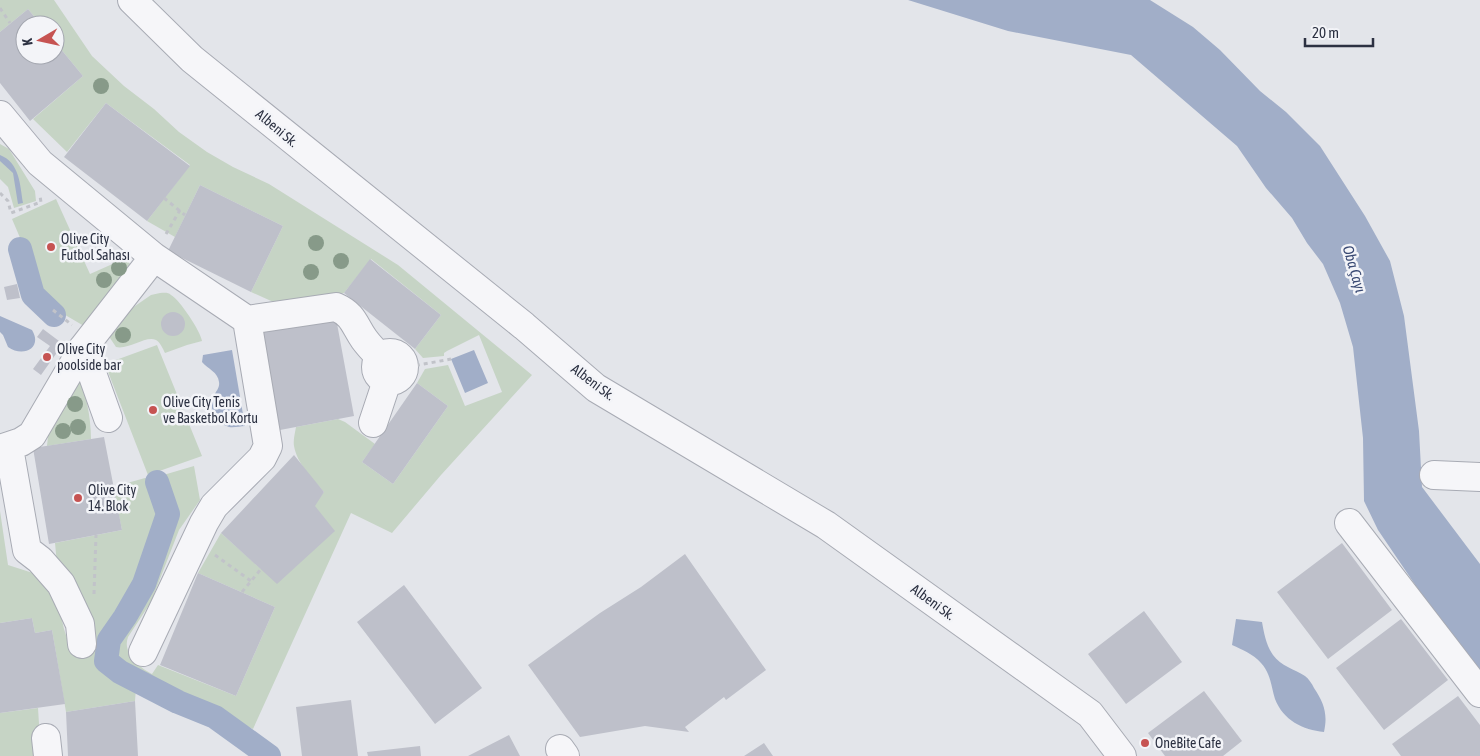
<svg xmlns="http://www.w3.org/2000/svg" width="1480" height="756" viewBox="0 0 1480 756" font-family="'Asap Condensed',sans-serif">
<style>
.green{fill:#c6d4c5}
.water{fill:#a1aec8}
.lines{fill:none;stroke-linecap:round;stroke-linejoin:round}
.canal{stroke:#a1aec8;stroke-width:24}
.building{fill:#bec0ca}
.minor-casing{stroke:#a8abb4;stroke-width:30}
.path{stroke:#c1c3c9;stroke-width:3;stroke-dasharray:4 4;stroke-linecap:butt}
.minor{stroke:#f6f6f9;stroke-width:28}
.tree{fill:#879a89}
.poi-dot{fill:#c65352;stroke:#f3f4f8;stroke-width:2}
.labels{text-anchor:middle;stroke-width:5;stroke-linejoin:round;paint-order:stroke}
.street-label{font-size:14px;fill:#2c3142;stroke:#f3f4f8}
.poi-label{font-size:14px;fill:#2c3142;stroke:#f3f4f8;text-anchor:start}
.water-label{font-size:15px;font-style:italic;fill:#394973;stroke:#f3f4f8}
</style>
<rect width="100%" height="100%" fill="#e3e5ea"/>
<path class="green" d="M0,0h54l38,56 32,30 30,23 25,23 28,20 26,15 36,17 129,81 134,110 -91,100 -49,58 -41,-20 -98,216 -125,-56 -11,-6 -8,-8 4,-18 33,-47 26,-81 -12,-37 34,-10 6,34 -21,30 -28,72 -23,35c-6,16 11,30 24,37l6,-9 78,31 39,-89 -77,-34 23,-40 40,36 63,-77c-11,-13 -27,-28 -30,-46 -1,-6 1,-13 2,-19l42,-8 7,3 30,22 -13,18 31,22 55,-78 -31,-23 8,-14 23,-4 17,41 37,-14 -23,-57 -32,16 -3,2v3l-21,2 -8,-9 26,-34 -70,-56 -27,34 -64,12 -29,-13 32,-66 -83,-41 -25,52 -28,-16 43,-56 -84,-62 -39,49 -34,-33 50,-43 -28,-34v-17h-14l-13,-16 -28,23z
M0,144l9,5 26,42 1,10 -22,7 -6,-21 -8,-8z
M56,199l34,75 36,-16 4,6 -46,62 -29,-17 -4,1 -39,-91z
M160,293c4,0 8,-1 11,2 9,5 30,37 31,46l-15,4 -22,8c-2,-4 -5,-11 -9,-13 -10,-5 -27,10 -40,7l-6,-9c1,-7 5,-12 11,-16l1,-7 29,-20z
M157,345l45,111 -54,19 -43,-111z
M79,370c6,23 12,45 12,69l-44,7 2,-20z
M145,478c12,4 16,25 16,37l-33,87 -20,26 -6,30 2,6 32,24 -1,13 -69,11 -14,-82 -17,3 -3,-15 -32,5v-112l8,54 28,9 21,24 7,31 8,25 18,-3 6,-14 -9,-25 -30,-48 -2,-21 67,-13 -9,-43z
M38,708l3,48h-41v-43z"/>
<path class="water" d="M908,0h242l43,27 27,23 40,41 26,21 34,34 45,70 25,45 14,55 15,115 3,56 58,77v110l-26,-32 -76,-112 -14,-29 -1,-63 -10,-91 -13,-44 -17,-39 -16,-21 -15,-25 -26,-30 -29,-42 -106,-91 -123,-24z
M0,155c20,8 20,30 23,48l-5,1 -5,-31 -13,-12z
M0,316l32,14c11,18 -9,28 -24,17l-5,-12 -3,-3z
M232,350l13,76c-5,0 -11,2 -16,1 -14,-4 -21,-18 -15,-31 2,-5 6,-8 5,-14 -1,-10 -11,-13 -17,-20l1,-7z
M474,350l14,33 -23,10 -14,-34z
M1236,619l26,3c2,11 4,23 11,33 8,11 21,14 32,21 4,3 7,8 9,12 10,15 14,26 10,44 -21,-2 -41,-12 -49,-33 -4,-13 -4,-25 -14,-36 -8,-9 -18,-13 -29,-18z"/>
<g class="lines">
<path class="canal" d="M20,249l13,46 21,20
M157,482l11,32 -24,70 -19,33 -16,23 -3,21 14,11 58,30 37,15 54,39"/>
</g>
<path class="building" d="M28,9l13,16h-16v30h30v-13l28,34 -53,45 -30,-38v-51z
M106,103l84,63 -43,55 -83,-64z
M200,185l83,41 -32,66 -83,-41z
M370,259l71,56 -26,34 -71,-56z
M17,284l3,14 -13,2 -3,-13z
M161 324a12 12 0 1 1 24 0a12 12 0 1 1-24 0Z
M336,318l18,98 -74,14 -18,-99z
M43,329l20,15 -22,31 -8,-6 17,-23 -13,-9z
M417,383l31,23 -55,78 -31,-22z
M104,437l18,93 -73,14 -16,-96z
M294,455l30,37 -9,14 20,25 -58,53 -56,-51z
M1342,543l50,67 -64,49 -51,-67z
M685,554l81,116 -40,30 -2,-3 -39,30 4,5 -44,-6 -65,11 -52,-72 72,-52 41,-26z
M198,573l77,34 -39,89 -76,-31z
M404,585l78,103 -47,36 -78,-102z
M1144,611l38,51 -56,42 -38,-50z
M32,618l3,15 17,-3 13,74 -65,9v-90z
M1401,619l47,61 -64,50 -48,-62z
M1204,691l38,50 -19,15h-58l-17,-23z
M1458,696l22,29v31h-79l-9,-12z
M351,700l7,56h-56l-6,-49z
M135,701l3,55h-70l-2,-44z
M509,735l11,21h-52z
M764,743l9,13h-29z
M420,746l1,10h-53l-1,-4z"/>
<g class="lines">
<g class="minor-casing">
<path id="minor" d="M132,0l60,59 332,267 72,62 230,137 264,189 32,42
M0,115l40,48 114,94 93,63 21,126 -6,12 -48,48 -10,17 -61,129
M247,320l89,-13c18,8 18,18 28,32 5,7 11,13 16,18
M83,348l25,70
M376 367a14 14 0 1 1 28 0a14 14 0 1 1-28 0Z
M373,423l14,-42
M9,448l18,102 13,10 21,24 19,40 2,20
M0,449l21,-7 11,-7 51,-87 71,-91
M1434,475l46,2
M1349,523l131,170
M46,738l2,18
M560,749l5,7"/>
</g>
<path class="path" d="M0,8l10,15
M0,193l8,8 3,12 30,-11 -1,-6
M164,198l21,17
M166,234l14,-24
M53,310l19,15
M408,367l43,-8
M215,555l36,26
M242,592l19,-23
M94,594l2,-59"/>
<use href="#minor" class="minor"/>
</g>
<g class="tree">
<circle cx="101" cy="86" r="8"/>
<circle cx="316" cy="243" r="8"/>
<circle cx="341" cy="261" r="8"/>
<circle cx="119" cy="268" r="8"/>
<circle cx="311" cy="272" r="8"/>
<circle cx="104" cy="280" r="8"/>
<circle cx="123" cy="335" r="8"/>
<circle cx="75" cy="404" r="8"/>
<circle cx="78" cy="427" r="8"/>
<circle cx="63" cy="431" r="8"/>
</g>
<g class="poi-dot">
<circle cx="51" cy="247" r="5"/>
<circle cx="47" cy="357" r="5"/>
<circle cx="153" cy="410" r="5"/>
<circle cx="78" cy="498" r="5"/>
<circle cx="1145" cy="743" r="5"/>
</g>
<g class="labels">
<g class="street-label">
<text transform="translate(277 128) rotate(40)" y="5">Albeni Sk.</text>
<text transform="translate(593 382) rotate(37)" y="5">Albeni Sk.</text>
<text transform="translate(933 602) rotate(36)" y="5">Albeni Sk.</text>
</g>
<g class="poi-label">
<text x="61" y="244">Olive City<tspan x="61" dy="16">Futbol Sahası</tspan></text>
<text x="57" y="354">Olive City<tspan x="57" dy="16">poolside bar</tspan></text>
<text x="163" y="407">Olive City Tenis<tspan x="163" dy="16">ve Basketbol Kortu</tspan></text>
<text x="88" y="495">Olive City<tspan x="88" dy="16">14. Blok</tspan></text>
<text x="1155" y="748">OneBite Cafe</text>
</g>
<g class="water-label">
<text transform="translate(1354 269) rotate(74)" y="5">Oba Çayı</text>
</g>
</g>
<g transform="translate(40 40) rotate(261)"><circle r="24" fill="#f3f4f8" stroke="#a3a6af"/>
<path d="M0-4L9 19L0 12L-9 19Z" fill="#c65352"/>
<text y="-8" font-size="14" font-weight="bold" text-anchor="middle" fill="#2c3142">K</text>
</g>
<path d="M1305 38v8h68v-8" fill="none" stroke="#2c3142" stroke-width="2.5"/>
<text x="1312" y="38" font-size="15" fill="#2c3142" stroke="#f3f4f8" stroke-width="4" paint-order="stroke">20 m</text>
</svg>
